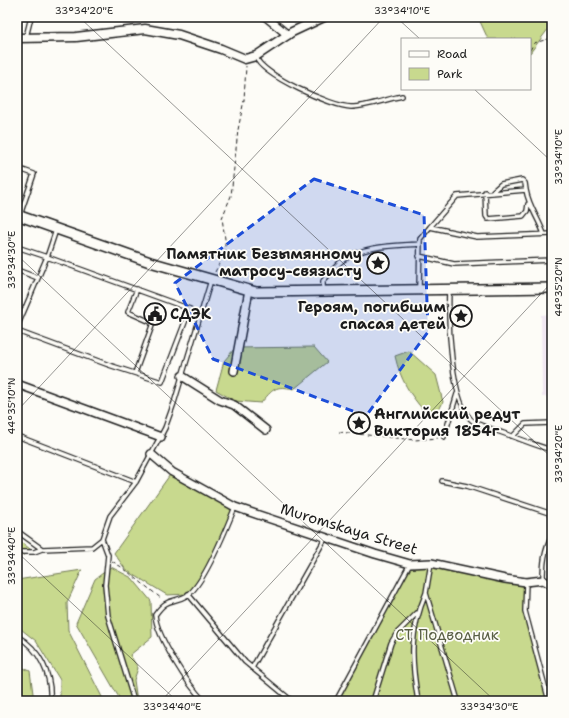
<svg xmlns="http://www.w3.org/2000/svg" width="569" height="718" viewBox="0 0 569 718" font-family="'Shantell Sans',sans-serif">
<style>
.built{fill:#f1e8f2}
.green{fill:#c8d98e;stroke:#727a55}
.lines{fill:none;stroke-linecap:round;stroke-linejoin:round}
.service-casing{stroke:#1c1c1c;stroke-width:6}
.minor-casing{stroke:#1c1c1c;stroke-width:10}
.tertiary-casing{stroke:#1c1c1c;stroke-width:11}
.secondary-casing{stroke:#1c1c1c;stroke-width:12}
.path{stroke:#1c1c1c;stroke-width:1;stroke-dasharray:4 3;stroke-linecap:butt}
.service{stroke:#fdfcf7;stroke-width:3.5}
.minor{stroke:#fdfcf7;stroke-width:7}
.tertiary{stroke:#fdfcf7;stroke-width:8}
.secondary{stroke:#fdfcf7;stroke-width:9}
.marked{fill:#1d4ed8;fill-opacity:0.2;stroke:#1d4ed8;stroke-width:3;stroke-dasharray:8 5;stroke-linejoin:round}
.ticks{fill:none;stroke:#1c1c1c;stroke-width:1;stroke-opacity:0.45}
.labels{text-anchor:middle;stroke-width:3.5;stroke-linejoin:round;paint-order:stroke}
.poi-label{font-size:15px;font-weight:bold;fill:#1c1c1c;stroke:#fdfcf7;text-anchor:end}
.street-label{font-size:15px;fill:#1c1c1c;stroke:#fdfcf7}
.park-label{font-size:15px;fill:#585e44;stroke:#fdfcf7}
.neatline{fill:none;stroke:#1c1c1c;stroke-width:1.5}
.ticks-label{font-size:10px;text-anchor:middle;fill:#1c1c1c}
</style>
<rect width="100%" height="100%" fill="#fdfcf7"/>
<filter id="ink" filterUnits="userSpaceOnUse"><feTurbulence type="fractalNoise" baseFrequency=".025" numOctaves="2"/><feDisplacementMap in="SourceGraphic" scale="8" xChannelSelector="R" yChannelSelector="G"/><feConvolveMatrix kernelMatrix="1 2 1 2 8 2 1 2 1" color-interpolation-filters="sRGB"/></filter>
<g filter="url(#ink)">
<path class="built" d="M552,314v82l-10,1 -1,-82z"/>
<path class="green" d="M478,17h74v7l-22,29v-14h-42z
M314,347l13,15 -33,27c-19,-4 -21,0 -33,14l-26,-2 -19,-11 8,-29 11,-13z
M409,351l27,24 7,27 -4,8 -14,2c-15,-17 -25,-33 -30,-56z
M172,472l63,35 -32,69 -15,18 -21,1 -41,-25 -12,-17z
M17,539l17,13 -17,5z
M410,564h26l90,18 -1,29 26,90h-215z
M111,567l21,11 19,23 1,36 -22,18 8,13 -4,12 3,21h-16l-45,-78 19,-44z
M82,570l-15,33 1,27 36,71h-44v-21l-24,-39 -19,-15v-46z
M17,665l13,6 4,30h-17z"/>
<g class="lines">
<g class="service-casing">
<path id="service" d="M26,37l5,-20
M256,57c5,18 77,50 95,50 15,0 36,-8 51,-11
M17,168l17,6 -14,41
M493,191l8,-7 21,-4 3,3 1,7
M485,192l1,24 2,3 35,-3 4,-5 1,-7
M430,227l27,-31 69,-6c3,17 12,27 18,44
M17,247l30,10 -30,70
M419,256l35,8 98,-4
M17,270l21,8
M419,289l1,-50 10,-12 47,10 75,-3
M323,290v-9c7,-7 13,-16 20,-21 22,-15 52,-14 77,-16
M449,290c-1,28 1,116 25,132 7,4 16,6 23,9 19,6 36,14 55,19
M17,331l92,34 53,17 28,-73 -143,-52 9,-27
M135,373l18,-50 -25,-11 9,-23
M17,436l119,46
M513,436l12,-12 27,-1
M444,437l13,-43
M442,481l25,5 85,28
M17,531l25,18 50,-2 10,-8 8,-23 26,-34 29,-54 9,-25 37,-123
M102,539l6,16 -3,30 3,31 26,85
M17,552h17l8,-3
M431,563l-5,30 32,108
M543,580c0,-16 1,-29 9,-44
M526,582l-1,29 24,90
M188,594l57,68 47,39
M17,636c23,13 35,39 33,65
M252,668l74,-131
M204,701c-16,-16 -47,-64 -49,-86 13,-19 18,-11 33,-20 16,-12 39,-68 47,-88
M336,701l74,-137
M373,701l18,-58 6,-10 20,-20
M418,701c-7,-41 -9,-68 8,-108"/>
</g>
<g class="minor-casing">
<path id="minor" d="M266,17l22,18
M234,371l15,-81
M182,376l38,24 14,5 32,25
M17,384l144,53
M151,454l21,18 63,35 140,47 35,10 21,-1 74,16 21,3 17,-2 9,5"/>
</g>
<g class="tertiary-casing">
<path id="tertiary" d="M17,38l59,-1 69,-8 34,6 42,14 24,10 11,-3 36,-24 32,-15"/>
</g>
<g class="secondary-casing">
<path id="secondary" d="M17,215l133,47 106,30 296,-4"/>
</g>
<path class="path" d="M548,17l4,3
M530,50l4,-7 18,-5
M215,272l10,-20v-13l-3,-21 9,-22 7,-66 6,-30 2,-34
M339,432l76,8 23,-2
M112,561l11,7 39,31"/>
<use href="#service" class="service"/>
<use href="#minor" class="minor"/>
<use href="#tertiary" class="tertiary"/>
<use href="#secondary" class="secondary"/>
</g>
</g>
<path class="marked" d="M314,179l110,36 4,117 -62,84 -153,-57 -38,-76z"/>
<path class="ticks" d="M79,17l473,441M396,17l24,22M474,89l78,73M17,255l478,446M17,411l367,-394M17,552l160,149M161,701l391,-419"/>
<defs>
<g id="sight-ring" transform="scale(1.15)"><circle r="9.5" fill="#fdfcf7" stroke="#1c1c1c" stroke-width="1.5"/><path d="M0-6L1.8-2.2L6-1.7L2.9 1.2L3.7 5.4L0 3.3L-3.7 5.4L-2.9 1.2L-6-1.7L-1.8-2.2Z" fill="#1c1c1c"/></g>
<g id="civic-ring" transform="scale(1.15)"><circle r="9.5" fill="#fdfcf7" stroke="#1c1c1c" stroke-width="1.5"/><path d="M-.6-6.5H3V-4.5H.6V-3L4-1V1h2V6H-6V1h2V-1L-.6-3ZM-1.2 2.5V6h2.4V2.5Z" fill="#1c1c1c"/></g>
</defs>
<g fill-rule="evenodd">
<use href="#sight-ring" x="378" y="263"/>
<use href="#civic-ring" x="155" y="314"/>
<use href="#sight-ring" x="461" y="316"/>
<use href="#sight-ring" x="359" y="423"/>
</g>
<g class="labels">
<g class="poi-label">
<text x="362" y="259">Памятник Безымянному<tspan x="362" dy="17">матросу-связисту</tspan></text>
<text x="446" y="312">Героям, погибшим<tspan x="446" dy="17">спасая детей</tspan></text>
<text x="170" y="319" text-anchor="start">СДЭК</text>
<text x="374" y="419" text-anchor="start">Английский редут<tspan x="374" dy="17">Виктория 1854г</tspan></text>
</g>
<g class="street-label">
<text transform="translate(349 529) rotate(17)" y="5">Muromskaya Street</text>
</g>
<g class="park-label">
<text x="447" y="640">СТ Подводник</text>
</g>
</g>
<rect width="569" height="718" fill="none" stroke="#fdfcf7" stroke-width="44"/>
<rect x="401" y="38" width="130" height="52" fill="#fdfcf7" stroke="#a3a29f"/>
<rect x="409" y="51" width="20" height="6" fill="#fdfcf7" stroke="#a3a29f"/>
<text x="437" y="58" font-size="12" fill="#1c1c1c">Road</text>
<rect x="409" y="68" width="20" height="12" fill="#c8d98e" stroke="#a3a29f"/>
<text x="437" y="78" font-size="12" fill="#1c1c1c">Park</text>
<rect x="22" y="22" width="525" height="674" class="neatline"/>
<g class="ticks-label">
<text x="84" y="14">33°34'20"E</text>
<text x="402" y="14">33°34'10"E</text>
<text transform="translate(558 157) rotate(-90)" y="4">33°34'10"E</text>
<text transform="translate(11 260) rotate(-90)" y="4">33°34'30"E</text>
<text transform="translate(558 287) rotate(-90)" y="4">44°35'20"N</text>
<text transform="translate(11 406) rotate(-90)" y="4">44°35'10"N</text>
<text transform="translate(558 454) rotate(-90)" y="4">33°34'20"E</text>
<text transform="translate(11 556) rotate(-90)" y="4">33°34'40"E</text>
<text x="172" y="710">33°34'40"E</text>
<text x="489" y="710">33°34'30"E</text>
</g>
</svg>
